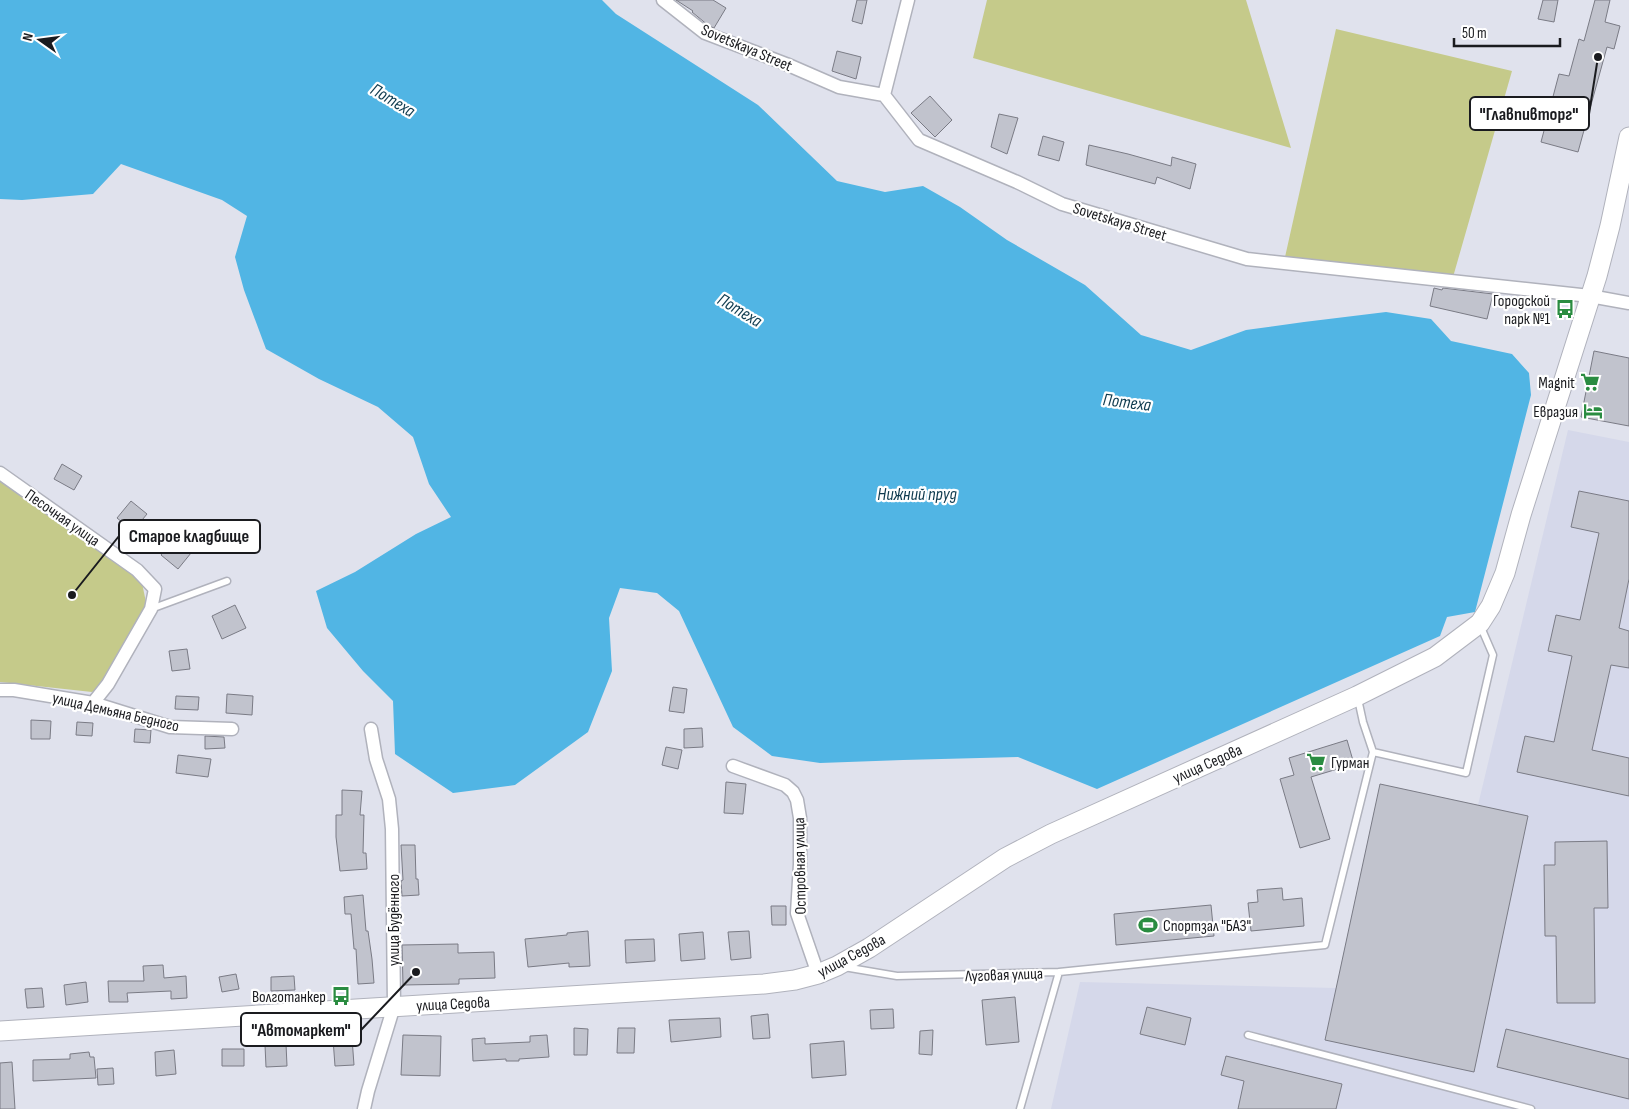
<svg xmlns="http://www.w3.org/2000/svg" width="1629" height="1109" viewBox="0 0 1629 1109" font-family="'Sofia Sans Condensed',sans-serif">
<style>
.built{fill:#d5d8ea}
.green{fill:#c5ca8a}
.water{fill:#51b5e4}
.building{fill:#c1c3cd;stroke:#7a7b85}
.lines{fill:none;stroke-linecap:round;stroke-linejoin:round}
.lane-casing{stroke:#b0b2bc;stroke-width:9}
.street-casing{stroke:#b0b2bc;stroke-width:15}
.secondary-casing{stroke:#b0b2bc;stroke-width:21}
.lane{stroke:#fff;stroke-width:6}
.street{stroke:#fff;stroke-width:12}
.secondary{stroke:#fff;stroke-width:19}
.labels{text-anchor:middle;stroke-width:4.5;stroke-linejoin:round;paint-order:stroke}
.street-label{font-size:16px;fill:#1a1b1f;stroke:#fff}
.poi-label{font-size:16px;fill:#1a1b1f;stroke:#fff;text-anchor:end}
.water-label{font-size:18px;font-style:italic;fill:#0f3b4f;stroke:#fff}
.leader{fill:none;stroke:#1a1b1f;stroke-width:2}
.callout-dot{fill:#1a1b1f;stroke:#fff;stroke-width:2}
.callout{fill:#fff;stroke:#1a1b1f;stroke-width:2}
.callout-label{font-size:18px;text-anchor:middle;font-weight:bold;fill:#1a1b1f}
</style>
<rect width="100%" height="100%" fill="#e0e2ed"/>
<path class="built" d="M1568,430l61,12v667h-578l29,-127 256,6 44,-204 98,21z"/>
<path class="green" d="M987,0h259l45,148 -318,-90z
M1336,29l176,42 -61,213 -168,-18z
M0,478l73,48 69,57 5,24 -46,80 -9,5 -92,-10z"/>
<path class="water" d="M0,0h602l14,14 142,91 79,76 48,11 38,-6 37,21 47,33 78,45 56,50 50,15 55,-20 58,-8 82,-10 45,7 20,22 61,13 17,19 2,22 -56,217 -28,5 -7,19 -343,153 -79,-32 -115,3 -83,3 -48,-7 -39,-29 -54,-116 -22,-18 -37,-5 -11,30 3,53 -24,61 -73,53 -62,8 -58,-39 -2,-53 -30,-30 -36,-43 -11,-37 39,-19 61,-38 35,-17 -22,-33 -16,-47 -35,-30 -59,-28 -53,-30 -22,-59 -9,-33 12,-41 -25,-16 -101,-36 -28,30 -71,6 -22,-1z"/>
<path class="building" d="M676,0h37l13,8 -12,20 -5,-2 -17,-14 1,-1z
M857,0h10l-5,24 -10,-3z
M1543,0h15l-4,22 -16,-3z
M1595,0h15l-5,22 15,4 -6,23 -7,-2 -29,105 -37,-10 18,-68 10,2 10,-37 5,2z
M837,51l24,6 -5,22 -24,-8z
M930,96l22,24 -17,17 -24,-24z
M999,114l19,4 -11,36 -16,-7z
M1043,136l21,6 -5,19 -21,-6z
M1089,145l39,9 43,12 1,-9 24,7 -6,25 -33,-12 -2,7 -69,-19z
M1434,288l8,2 1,-2 50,6 -6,25 -57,-13z
M1594,351l35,7v68l-48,-9z
M62,464l20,12 -8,14 -20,-11z
M1579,491l50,10v78l-10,49 10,3v37l-18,-3 -19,85 37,8v38l-112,-24 8,-36 29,6 18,-86 -24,-5 8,-36 24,5 19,-87 -28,-6z
M131,501l16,13 -14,17 -16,-13z
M174,539l17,14 -13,16 -17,-14z
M235,605l11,23 -24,11 -10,-23z
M187,649l3,20 -18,2 -3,-20z
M673,687l14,2 -3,24 -15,-2z
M227,694l26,2 -1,19 -26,-2z
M176,696l23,1 -1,13 -23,-1z
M31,720l20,1 -1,18h-19z
M77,722l16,1 -1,13 -16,-1z
M702,728l1,19 -19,1v-19z
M135,729l16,1 -1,13 -16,-1z
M205,736l19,1 1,11 -20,1z
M1347,740l7,24 -43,13 19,62 -30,9 -20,-69 14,-4 -5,-17z
M666,747l16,3 -4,19 -16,-4z
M178,755l33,4 -3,18 -32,-4z
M726,782l20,2 -3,30 -19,-1z
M1380,784l148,32 -54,256 -149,-32z
M342,790l20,1 -2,24h4l-1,38h3l1,16 -27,2 -4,-34v-22h6z
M1607,841l1,67h-14l1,95h-38l-1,-67h-11l-1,-71h11v-23z
M401,845h14l1,34h2l1,16 -17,1 -1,-15 2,-1z
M1282,888l1,12 19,-2 2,28 -53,5 -3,-28 10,-1 -1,-12z
M363,895l3,36h2l4,28 2,24 -16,1 -2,-35h-2l-3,-35h-6l-1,-17z
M1211,905l3,31 -98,9 -2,-31z
M771,906h15v19h-14z
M588,931l2,35 -21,1v-4l-41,4 -3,-28 42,-4v-2z
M749,931l2,27 -20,2 -3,-28z
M703,932l2,27 -24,2 -2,-27z
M654,939l1,22 -29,2 -1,-23z
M458,944v9l36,-1 1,26 -36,1v5l-56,1 -1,-40z
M163,965l1,13 22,-2 1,22 -16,1v-8l-44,2 1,9h-19l-1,-21h36l-1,-15z
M236,974l3,15 -17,3 -3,-15z
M294,976l1,14 -24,1v-14z
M86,982l2,20 -22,3 -2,-20z
M42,988l2,19 -17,1 -2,-19z
M1015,997l4,45 -33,3 -4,-45z
M1147,1007l44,11 -6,27 -45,-11z
M893,1009l1,19 -23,1 -1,-19z
M768,1014l2,24 -17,1 -2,-23z
M720,1018l1,19 -50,5 -2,-22z
M574,1028l14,1 -1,26h-13z
M618,1028h17l-1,25h-17z
M1506,1029l123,30v40l-132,-32z
M933,1030l-1,25 -13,-1 1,-23z
M403,1035l38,1 -1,40 -39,-1z
M547,1035l2,22 -30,2v2h-13v-2l-33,2 -1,-22 13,-1v6l45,-2v-6z
M352,1038l2,27 -19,1 -2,-27z
M844,1041l2,34 -34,3 -2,-34z
M286,1044l1,22 -21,1 -1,-22z
M222,1049h22v17h-22z
M174,1050l2,24 -20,2 -1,-24z
M89,1052l1,5h4l2,21 -63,3v-21l37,-1v-5z
M1226,1056l116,28 -6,25h-98l6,-28 -23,-6z
M12,1062l3,47h-15v-46z
M113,1068l1,16 -16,1 -1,-16z"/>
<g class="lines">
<g class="lane-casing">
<path id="lane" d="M151,609l76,-28
M1373,752l93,21 27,-118 -13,-30
M844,967l53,9 162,-4 -39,137
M1059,972l266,-27 48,-193 -10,-30 -5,-23
M1248,1035l283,74"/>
</g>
<g class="street-casing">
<path id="street" d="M663,0l42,33 81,31 53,23 45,8 35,45 98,42 45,22 185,55 343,37 39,7
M884,95l24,-95
M0,473l137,97 18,19 -4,20 -43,75 -15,19
M0,690h14l79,13 77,24 62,2
M733,766l52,19 8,7 4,8 3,18v46l-3,49 21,61
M364,1109l4,-18 26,-85 -2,-177 -3,-30 -13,-40 -5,-30"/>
</g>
<g class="secondary-casing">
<path id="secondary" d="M0,1031l764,-47 31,-4 23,-6 19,-8 32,-18 136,-90 46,-24 306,-138 78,-39 45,-34 11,-17 14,-33 16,-58 76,-239 13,-50 19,-89"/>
</g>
<use href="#lane" class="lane"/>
<use href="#street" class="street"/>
<use href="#secondary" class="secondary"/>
</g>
<defs>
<g id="bus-bare" transform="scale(1.5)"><path d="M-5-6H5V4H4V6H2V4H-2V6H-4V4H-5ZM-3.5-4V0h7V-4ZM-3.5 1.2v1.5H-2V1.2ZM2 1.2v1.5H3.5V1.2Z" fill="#2a8c41" stroke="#fff" stroke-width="2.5" paint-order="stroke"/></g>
<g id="supermarket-bare" transform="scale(1.5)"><path d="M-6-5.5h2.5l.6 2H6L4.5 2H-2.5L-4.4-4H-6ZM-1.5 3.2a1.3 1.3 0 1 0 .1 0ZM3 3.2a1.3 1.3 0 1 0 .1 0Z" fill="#2a8c41" stroke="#fff" stroke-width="2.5" paint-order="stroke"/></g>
<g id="hotel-bare" transform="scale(1.5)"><path d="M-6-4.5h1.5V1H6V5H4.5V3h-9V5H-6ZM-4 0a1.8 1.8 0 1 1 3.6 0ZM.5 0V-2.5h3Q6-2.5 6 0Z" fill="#2a8c41" stroke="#fff" stroke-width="2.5" paint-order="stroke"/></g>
<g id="stadium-bare" transform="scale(1.5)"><path d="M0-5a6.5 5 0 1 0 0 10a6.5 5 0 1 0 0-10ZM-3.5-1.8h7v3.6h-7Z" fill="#2a8c41" stroke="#fff" stroke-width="2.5" paint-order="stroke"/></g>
</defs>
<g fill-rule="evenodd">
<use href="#bus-bare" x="1565" y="309"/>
<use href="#supermarket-bare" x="1590" y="382"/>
<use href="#hotel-bare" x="1593" y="411"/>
<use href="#supermarket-bare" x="1316" y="762"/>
<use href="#stadium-bare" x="1148" y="925"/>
<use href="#bus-bare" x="341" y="996"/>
</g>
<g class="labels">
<g class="street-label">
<text transform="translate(747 47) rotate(23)" y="6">Sovetskaya Street</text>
<text transform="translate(1120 221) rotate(17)" y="6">Sovetskaya Street</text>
<text transform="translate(63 517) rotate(35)" y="6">Песочная улица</text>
<text transform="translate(116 711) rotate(13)" y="6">улица Демьяна Бедного</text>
<text transform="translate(1207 763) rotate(-24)" y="6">улица Седова</text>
<text transform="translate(799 866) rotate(-91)" y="6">Островная улица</text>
<text transform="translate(393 920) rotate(-90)" y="6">улица Будённого</text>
<text transform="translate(851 955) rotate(-28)" y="6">улица Седова</text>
<text transform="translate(1004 974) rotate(-2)" y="6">Луговая улица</text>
<text transform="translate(453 1003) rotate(-3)" y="6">улица Седова</text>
</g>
<g class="poi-label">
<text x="1550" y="306">Городской<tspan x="1550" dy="18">парк №1</tspan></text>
<text x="1575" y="388">Magnit</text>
<text x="1578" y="417">Евразия</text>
<text x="1331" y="768" text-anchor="start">Гурман</text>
<text x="1163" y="931" text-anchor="start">Спортзал "БАЗ"</text>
<text x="326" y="1002">Волготанкер</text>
</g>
<g class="water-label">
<text transform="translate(393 100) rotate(31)" y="6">Потеха</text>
<text transform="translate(740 310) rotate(31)" y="6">Потеха</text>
<text transform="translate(1127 402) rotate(7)" y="6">Потеха</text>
<text x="917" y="500">Нижний пруд</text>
</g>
</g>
<path class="leader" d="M1598 57L1589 114M72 595L119 536M416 972L361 1030"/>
<g class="callout-dot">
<circle cx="1598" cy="57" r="5"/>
<circle cx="72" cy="595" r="5"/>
<circle cx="416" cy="972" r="5"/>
</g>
<g class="callout">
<rect x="1470" y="97" width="119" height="33" rx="5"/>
<rect x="119" y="520" width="141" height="33" rx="5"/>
<rect x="241" y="1013" width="120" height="33" rx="5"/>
</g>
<g class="callout-label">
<text x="1529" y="120">"Главпивторг"</text>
<text x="189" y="542">Старое кладбище</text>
<text x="301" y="1036">"Автомаркет"</text>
</g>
<g transform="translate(40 40) rotate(284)" stroke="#ffffff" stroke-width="4" paint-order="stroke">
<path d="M0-4L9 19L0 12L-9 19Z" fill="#1a1b1f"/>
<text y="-8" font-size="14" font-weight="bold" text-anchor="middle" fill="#1a1b1f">N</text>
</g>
<path d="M1454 38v8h106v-8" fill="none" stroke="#1a1b1f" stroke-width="2.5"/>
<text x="1462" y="38" font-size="15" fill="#1a1b1f" stroke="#ffffff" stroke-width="4" paint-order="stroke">50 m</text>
</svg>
